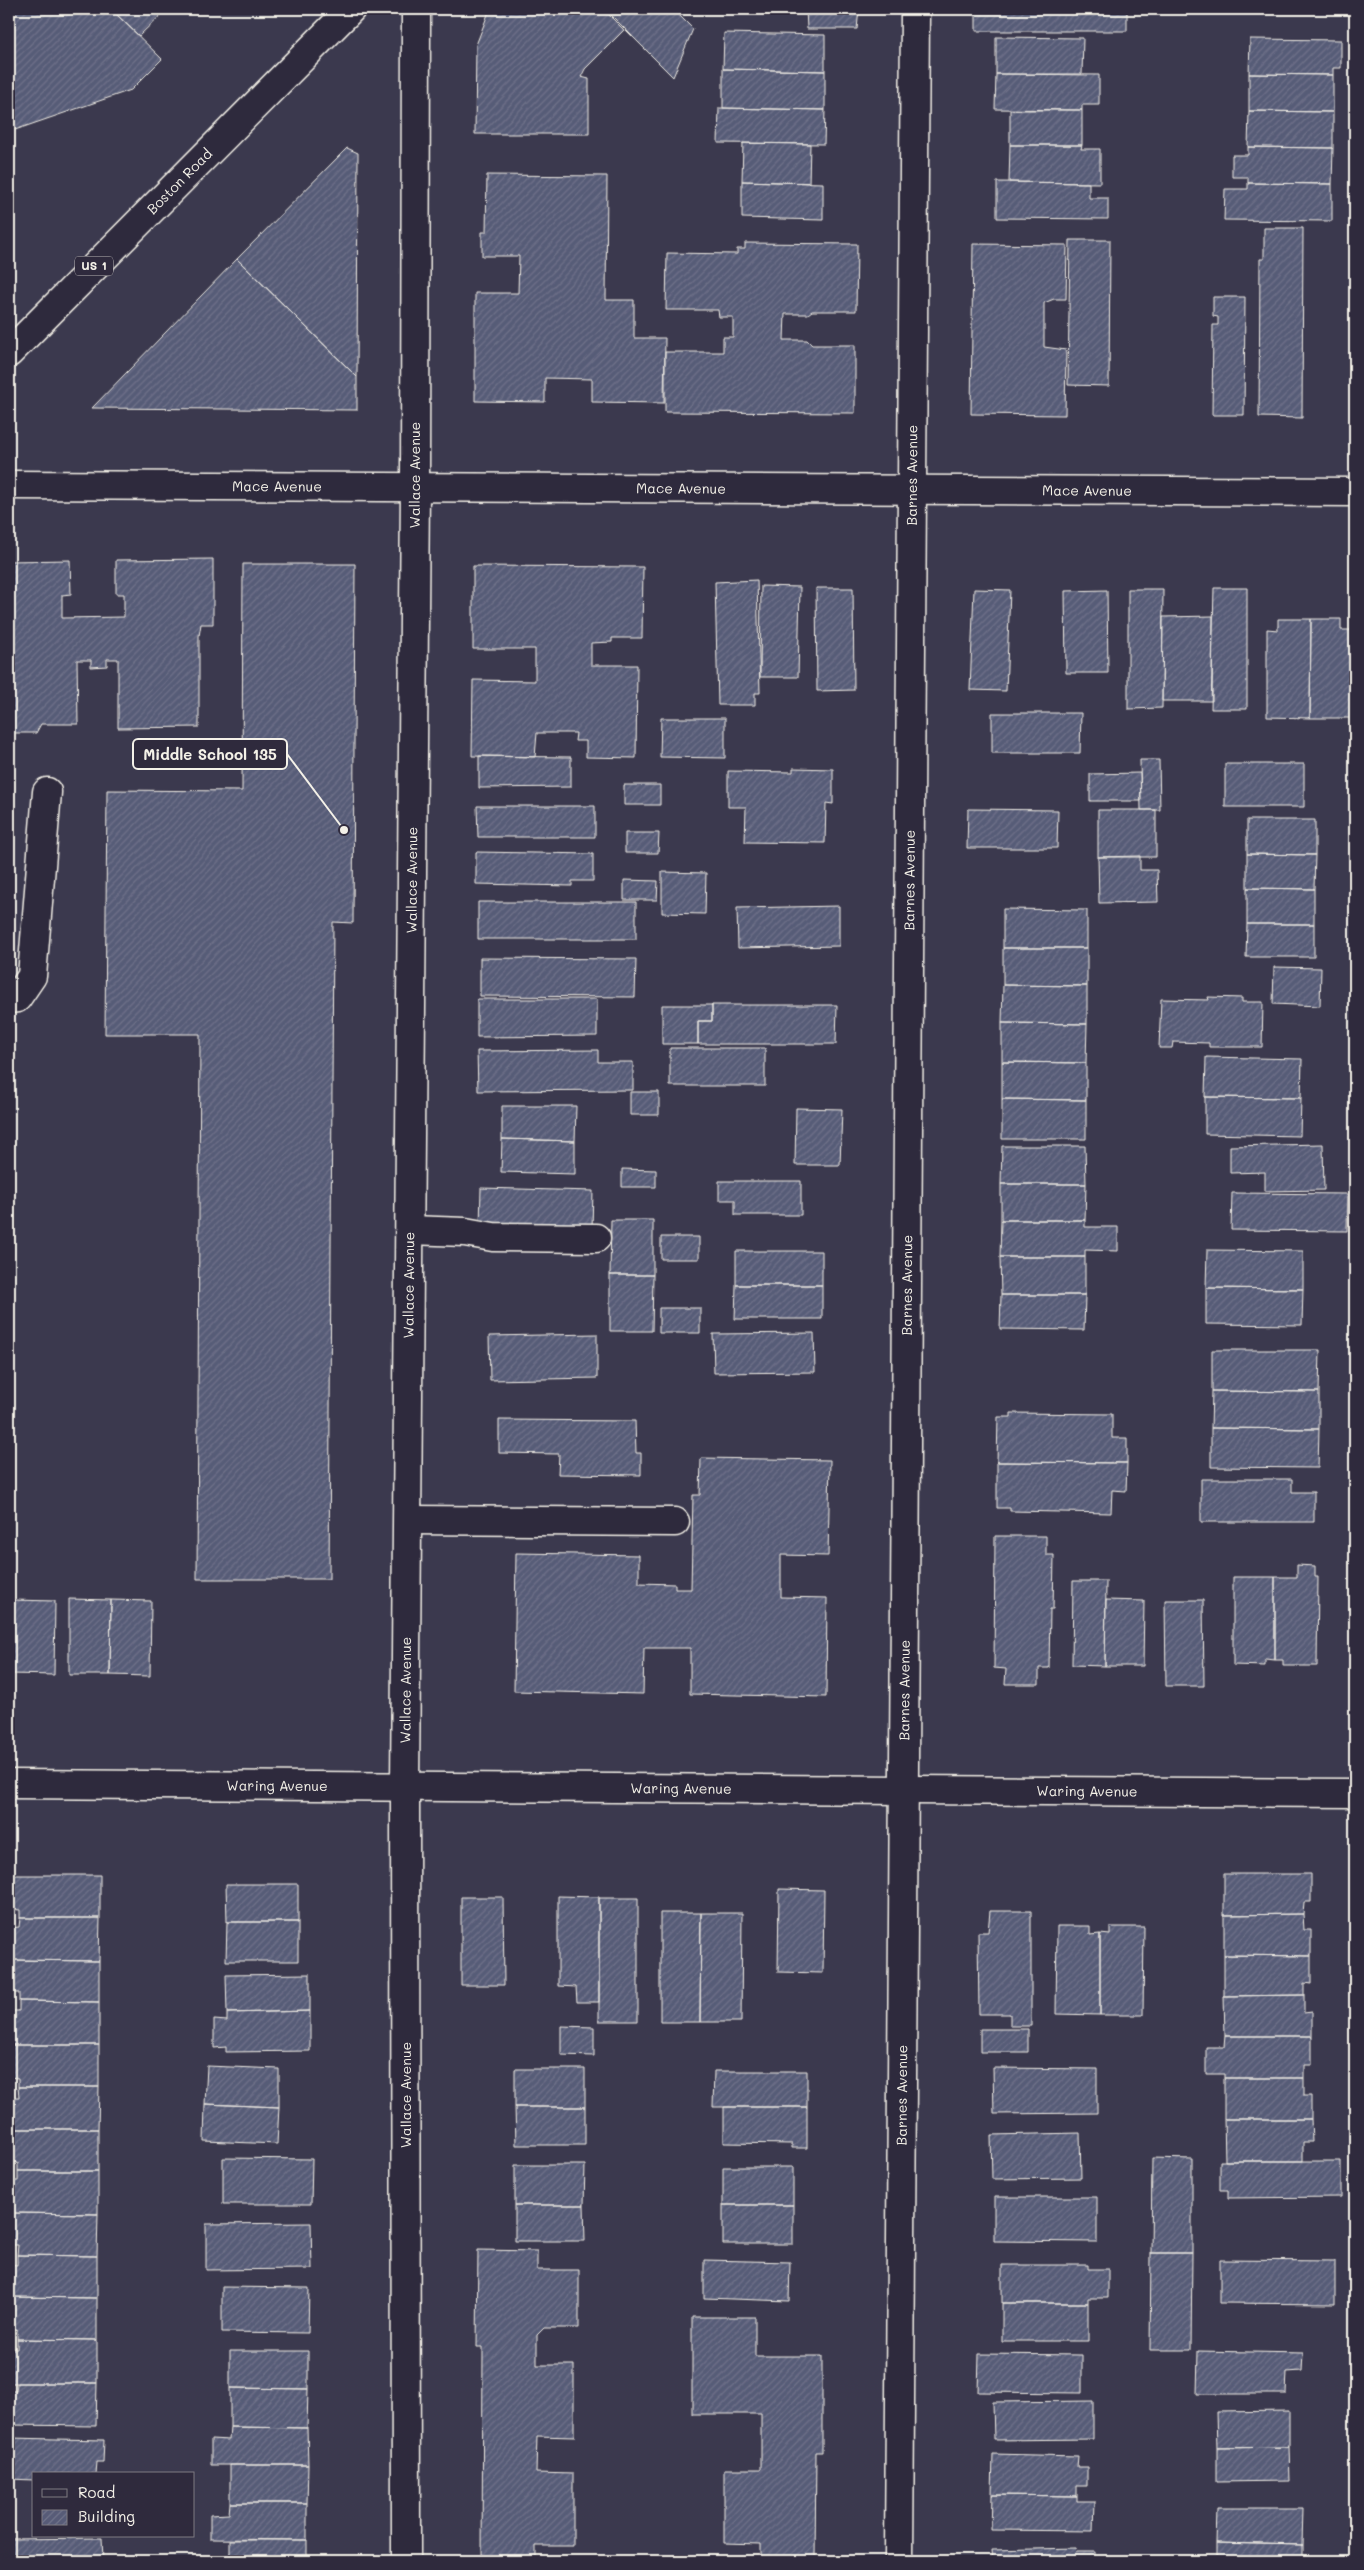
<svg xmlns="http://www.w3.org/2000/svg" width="1364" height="2570" viewBox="0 0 1364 2570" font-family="Mali,sans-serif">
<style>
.building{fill:url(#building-hatch);stroke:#f4f1e8}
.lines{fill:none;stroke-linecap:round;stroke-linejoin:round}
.minor-casing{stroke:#f4f1e8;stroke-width:31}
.major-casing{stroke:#f4f1e8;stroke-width:31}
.minor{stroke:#2f2a3d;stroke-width:28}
.major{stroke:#2f2a3d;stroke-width:28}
.labels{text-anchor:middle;stroke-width:5;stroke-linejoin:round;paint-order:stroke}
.shield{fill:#2f2a3d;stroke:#b9b5b5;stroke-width:1}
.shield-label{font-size:12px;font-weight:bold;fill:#f4f1e8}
.street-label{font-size:14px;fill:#f4f1e8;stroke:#2f2a3d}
.leader{fill:none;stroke:#f4f1e8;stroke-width:2}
.callout-dot{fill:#f4f1e8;stroke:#2f2a3d;stroke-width:2}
.callout{fill:#2f2a3d;stroke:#f4f1e8;stroke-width:2}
.callout-label{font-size:15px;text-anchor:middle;font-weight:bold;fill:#f4f1e8}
</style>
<defs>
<pattern id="building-hatch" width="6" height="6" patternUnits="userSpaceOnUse" patternTransform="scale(1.25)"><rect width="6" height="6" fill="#575b77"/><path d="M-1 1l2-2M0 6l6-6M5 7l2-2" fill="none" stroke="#70738a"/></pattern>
</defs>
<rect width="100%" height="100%" fill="#3b394e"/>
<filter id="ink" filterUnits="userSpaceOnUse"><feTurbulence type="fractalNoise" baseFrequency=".02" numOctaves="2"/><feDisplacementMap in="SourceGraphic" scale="10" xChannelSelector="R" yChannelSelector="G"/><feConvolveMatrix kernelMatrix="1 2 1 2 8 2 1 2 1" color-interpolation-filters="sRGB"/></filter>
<g filter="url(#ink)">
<path class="building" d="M9,9h102l51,50 -31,31 -122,42z
M111,9h56l-28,27z
M490,9h113l21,21 -39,39 -4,8 8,2v55h-114l1,-89z
M605,9h68l20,20 -20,48z
M806,9h53l-2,20h-50z
M976,9h151v22h-151z
M724,33l101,2v36l-102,-2z
M996,37l87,1 -1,36h-86z
M1250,39l91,1v28h-8v7l-84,-1z
M723,69l102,2v39l-102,-2z
M996,74l103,1v30h-17v5l-87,-1z
M1249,74l84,1v37l-84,-1z
M719,108l106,2 -1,34 -106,-1z
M1010,110h72v35h-72z
M1249,111l84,1v36l-85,-1z
M743,143l67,1 -1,39 -67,-2z
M1010,145h72l-1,4h19v34l-91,-1z
M1248,147l85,1 -1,36 -84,-1v-6h-16v-22h16z
M347,148l11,5 -1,224 -120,-118z
M487,175l120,1 -1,124h28v38h31l-1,65 -72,-1v-23l-47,-1v24l-70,-1v-108h43l1,-37h-37v-24h4z
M742,181l81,2v37l-81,-2z
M997,182l92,1v15h19v21l-111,-1z
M1248,183l84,1v37l-108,-1 1,-31h23z
M1264,228h39l-1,190 -43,-1 1,-158h4z
M1070,240h40l-1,146 -41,-1z
M745,243l112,1 -1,67h-44l-4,3h-23l-1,26h23l5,5h43v68l-190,-1v-60h58v-15h10v-20h-14l-1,-7h-52l1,-57 70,1v-5h8z
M973,244l94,1 -1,54h-12l-10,4v44l22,3 -1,65 -94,-1z
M237,259l120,118v33l-265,-2z
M1213,297h32l-1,118h-32l1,-90h5v-8l-5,-1z
M213,559v65h-12l-2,12v91l-81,1v-69h-11v7l-16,1v-7h-14l1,64h-37l-5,9h-27v-172l61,-1 1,34 -9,1v23l62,-1v-23h-8v-34z
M243,564h112l-2,359 -20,-1 -4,657h-132l3,-545h-95l2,-244 135,1z
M473,566l170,1 -1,71h-30v4l-21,1v22h46l-1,93 -50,-1v-16h-11l1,-8h-39l-2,24 -63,-1 1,-76 62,1v-32h-62z
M757,580l3,113h-5v12h-37l-3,-123z
M761,586l39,1 -2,90h-38z
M816,588h37l1,102 -37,1z
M1214,588h33v121h-36z
M974,589l36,1 -4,101 -36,-1z
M1128,589h35l-1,119 -34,1z
M1107,590l1,83h-42l-1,-82z
M1213,616l-1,85h-50l1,-84z
M1278,619h33l-1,99 -43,-1v-88l11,1z
M1311,619h30v11h11l-1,88h-41z
M992,713h89l-1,40h-88z
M661,718h64v40l-65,-1z
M479,756l92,1v30l-92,1z
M1140,760h19l1,50h-19z
M1225,764h79v43h-79z
M793,768l40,1v35l-7,-1 -1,40 -80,-1 1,-35h-18v-36l65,1z
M1140,773l1,28h-51v-27z
M624,785h36v20h-36z
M477,806h118v31h-117z
M968,809l90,1 -1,38h-90z
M1098,810h58v47h-58z
M1247,820h68v35l-68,-1z
M625,833h34l-1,20h-33z
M476,852l117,2v27h-21v5l-96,-2z
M1247,854l68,1 -1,34 -67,-1z
M1140,856v14h17l1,32 -59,1 -1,-46z
M662,872l44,1 -1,41 -43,-1z
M624,880l34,1 -1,19h-33z
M1247,888l67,1v35h-67z
M478,902h158v37h-158z
M839,906v40l-101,2 -1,-40z
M1003,909l84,1v38h-84z
M1247,924h67v33h-68z
M1003,948h84v38l-84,-1z
M480,958l156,1 -1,38 -155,-1z
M1274,967l47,1 -1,38 -47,-2z
M1003,985l84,1v38l-85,-1z
M1208,997l34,1v4h21l-1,45h-53v-4l-36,-1 -1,6h-13l2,-49 48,1z
M477,999h120v37l-120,1z
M662,1005h50v16h-14v23h-36z
M712,1005h125l-1,39h-138v-23h14z
M1002,1023l85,1 -1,39 -84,-1z
M670,1048h95v38h-95z
M598,1050v12h35v28l-155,1 -1,-40z
M1206,1057l96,2 -1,39 -96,-1z
M1002,1062l84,1v37l-84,-1z
M630,1092h29v23h-29z
M1205,1097l96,1 -1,38 -95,-2z
M1002,1099l84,1v39h-84z
M502,1106h74l-1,35 -73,-2z
M796,1108l46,1 -2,56h-45z
M502,1139l73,2v33l-74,-2z
M1323,1144l1,46 -59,1v-19l-35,1v-27z
M1002,1146h83l1,38h-85z
M622,1169l34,1v17h-34z
M719,1181h82v34h-66v-15h-16z
M1001,1184h85l-1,36h-84z
M481,1188l112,3 -1,37 -112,-2z
M1232,1193l116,1 -1,37 -116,-1z
M611,1220h42v55h-43z
M1001,1220h84v7h33v24l-33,-1v7h-85z
M661,1237h38v22h-38z
M1207,1250l96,1v38l-97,-1z
M736,1251h86v34h-86z
M1000,1257h85v38h-84z
M610,1275h43l-1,56h-42z
M736,1285h86v34h-87z
M1206,1288l97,1 -1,36 -96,-1z
M1001,1295h84l-1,35 -84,-1z
M659,1308h41v25h-41z
M814,1333l1,39 -101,1 -1,-39z
M597,1334v44l-107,2 -1,-44z
M1212,1350h108l-1,42 -107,-1z
M1212,1391l107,1v37l-108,-1z
M1011,1413l101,1v24h15v25l-130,-1 1,-45h13z
M499,1420l136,1 1,32h5v22l-83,-1 1,-20 -60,-1z
M1211,1428l108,1 -1,39 -107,-1z
M701,1458l129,2 -2,96 -47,-1v42l46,1 -1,99 -136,-3v-46h-46l-1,46 -129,-3 2,-138 123,2v28l36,1v5h16l2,-94h7z
M997,1462l130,1 -1,28 -14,-1 -1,23 -101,-2v-3h-13z
M1201,1479h91v13h22v30h-113z
M995,1536h51v19h8l-1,54h-3l-1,59h-10v16h-34l1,-15 -12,-1z
M1297,1565l18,1v11h3l-1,89h-34v-6h-8v-83h22z
M1233,1577h42v83l-10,-1v7l-32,-1z
M1073,1581h33l-1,85 -33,-1z
M69,1599l42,1 -1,75h-41z
M9,1600h4l-2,74h-2z
M13,1600l42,1 -1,74 -43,-1z
M111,1600l40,1 -1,75 -40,-1z
M1106,1600l38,1 -1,65h-38z
M1165,1600h38l1,86h-38z
M1224,1874h87v28h-7l-1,12 -79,1z
M11,1875h89v43h-80v-8l-10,-1z
M226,1884h72v38h-71z
M779,1889l45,1 -1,83 -45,-1z
M558,1896l41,1v105h-22l-1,-15 -18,-1z
M461,1897h42l1,88h-43z
M599,1898h39v123h-39z
M990,1911h41v115h-21v-12h-31l-1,-82h10z
M660,1913h41l-1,109h-40z
M701,1913h41l-1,109h-41z
M1303,1914l1,16h7v26l-87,-1v-40z
M20,1918h80l-1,43 -89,-1v-32l9,-1z
M227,1922h71v39h-72z
M1057,1926h33v9l10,-1v81l-44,-1z
M1110,1927h34l-1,88h-43v-81l10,1z
M1224,1955l87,1v28l-7,-1v12l-80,1z
M10,1960l89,1v41l-80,-1v-8h-10z
M310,1974v37l-83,2 -1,-38z
M1304,1995v18l8,-1v24h-87l-1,-40z
M19,2001l80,1v43h-90l1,-34h9z
M310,2011v40l-84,1v-5l-12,1v-28l13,1v-8z
M561,2026l33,1v29l-33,-1z
M980,2029h48v23h-48z
M1225,2036h87v29h-8v13h-80v-4h-18v-27h18z
M9,2045h90v42h-81v-9l-9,-1z
M207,2066l72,3v38l-74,-3z
M993,2068l104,1v44l-103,1z
M515,2069h70v38h-70z
M714,2071h93v36h-94z
M1224,2078h80v18h7v23h-87z
M18,2087h81l-1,42h-89v-32h10z
M205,2104l74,3 -2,37 -73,-3z
M515,2107h70v38h-69z
M724,2107h83v41h-15v-4l-68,-1z
M1224,2119h87l1,23h-9v19h-78z
M9,2129h89v42h-80v-8h-9z
M1080,2133l1,45 -89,1 -1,-44z
M223,2158l89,1 -1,45h-88z
M1152,2158l40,1v94h-41z
M1220,2161h121v36l-113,1v-8h-8z
M515,2165h70l-1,40h-69z
M723,2167h70v38h-70z
M18,2171h80v43l-89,-1v-32h9z
M994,2197h103v45l-103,-1z
M515,2205h69l1,36h-70z
M723,2205h70v39h-70z
M9,2213l89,1 -1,42 -80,-1 1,-10h-9z
M311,2223l1,46 -106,1v-46z
M478,2250l59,1v19h42v58h-35l-7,7v30h37v72l-37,-1 -1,37 37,1v72h-37v15h-54l1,-214h-6z
M1151,2253h41l-1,97h-41z
M17,2255l80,1v42l-88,-1v-33l8,1z
M704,2260l86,2 -1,39 -85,-3z
M1220,2260l115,1v43l-115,-1z
M1002,2265h86v4h20v29h-20v5h-86z
M222,2287l87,1 -1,45 -86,-1z
M9,2297l88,1v42l-80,-1v-10h-8z
M1002,2303h86v38h-86z
M692,2317h63v39h67v96h-6l-1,108 6,1h-60v-17l-37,-1v-74h37v-55h-69z
M17,2339l80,1v43h-88v-34h8z
M230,2351h78v38l-78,-1z
M1198,2351l105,2 -1,18 -15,1 -1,22h-89z
M979,2354l103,1v38l-104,-1z
M17,2383h80l-1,43 -87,-1v-34h7z
M230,2388l78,1 -1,39 -77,-1z
M1093,2401v38l-99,1 -1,-38z
M1289,2411v36l-72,1 -1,-36z
M230,2427l77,1 1,37h-97v-26l18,1z
M9,2438l95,2 -1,22h-6l-1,12h-62v6l-25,-1z
M1289,2447l1,34 -73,1v-34z
M993,2454l85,2 -1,11h10v19h-10v10l-85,-1z
M230,2465h78l-1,38h-77z
M992,2495l85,1v5h17l-1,30 -102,-1z
M230,2503h77v37l-97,-1v-24l19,-1z
M1217,2508h86l-1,37 -86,-2z
M102,2538l1,23h-94v-22z
M230,2540h77v21h-77z
M1216,2543l86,2v16h-86z
M1075,2548l1,4h19v9h-102l-1,-11z"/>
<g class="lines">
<g class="minor-casing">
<g id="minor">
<path id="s1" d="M9,485l1346,7"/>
<path d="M9,999l8,-1 15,-22 15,-184"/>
<path d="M410,1230l55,2 28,5 103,1"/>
<path d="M408,1520l267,2"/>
<path id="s2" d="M9,1784l1346,9"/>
<path id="s3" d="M406,2561l-1,-774 10,-1301 1,-477"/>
<path id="s4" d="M899,2561l16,-2552"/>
</g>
</g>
<g class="major-casing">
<g id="major">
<path id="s5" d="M9,353l342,-344"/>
</g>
</g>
<use href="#minor" class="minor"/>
<use href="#major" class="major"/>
</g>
</g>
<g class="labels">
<rect class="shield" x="75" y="256.5" width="38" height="19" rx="4"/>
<g class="shield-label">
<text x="94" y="270">US 1</text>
</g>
<g class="street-label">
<text dy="5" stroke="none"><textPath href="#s5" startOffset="242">Boston Road</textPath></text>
<text dy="5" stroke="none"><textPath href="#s3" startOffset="2086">Wallace Avenue</textPath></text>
<text dy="5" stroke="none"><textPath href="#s4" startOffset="2086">Barnes Avenue</textPath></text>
<text dy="5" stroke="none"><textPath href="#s1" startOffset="268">Mace Avenue</textPath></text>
<text dy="5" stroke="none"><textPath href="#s1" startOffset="672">Mace Avenue</textPath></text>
<text dy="5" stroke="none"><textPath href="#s1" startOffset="1078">Mace Avenue</textPath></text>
<text dy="5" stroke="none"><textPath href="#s3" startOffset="1681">Wallace Avenue</textPath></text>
<text dy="5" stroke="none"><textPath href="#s4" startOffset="1681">Barnes Avenue</textPath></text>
<text dy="5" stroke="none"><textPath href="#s3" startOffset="1276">Wallace Avenue</textPath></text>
<text dy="5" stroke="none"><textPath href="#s4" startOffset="1276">Barnes Avenue</textPath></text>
<text dy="5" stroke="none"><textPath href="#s3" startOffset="871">Wallace Avenue</textPath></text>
<text dy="5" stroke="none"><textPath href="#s4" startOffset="871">Barnes Avenue</textPath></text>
<text dy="5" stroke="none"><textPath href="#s2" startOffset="268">Waring Avenue</textPath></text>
<text dy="5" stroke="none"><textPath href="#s2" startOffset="672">Waring Avenue</textPath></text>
<text dy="5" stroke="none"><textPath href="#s2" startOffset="1078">Waring Avenue</textPath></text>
<text transform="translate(406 2095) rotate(-90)" y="5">Wallace Avenue</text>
<text dy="5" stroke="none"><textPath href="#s4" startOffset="466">Barnes Avenue</textPath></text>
</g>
</g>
<path class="leader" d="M344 830L287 754"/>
<circle class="callout-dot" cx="344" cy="830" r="5"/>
<rect class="callout" x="133" y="739" width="154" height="30" rx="5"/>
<g class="callout-label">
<text x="210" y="760">Middle School 135</text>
</g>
<rect width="1364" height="2570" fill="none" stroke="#2f2a3d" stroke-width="30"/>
<rect x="15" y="15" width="1334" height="2540" fill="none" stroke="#f4f1e8" stroke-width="2" filter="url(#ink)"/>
<rect x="32" y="2472" width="162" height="65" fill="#2f2a3d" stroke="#7e7a81"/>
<rect x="42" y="2489" width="25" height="8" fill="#2f2a3d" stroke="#7e7a81"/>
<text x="78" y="2498" font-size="15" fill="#f4f1e8">Road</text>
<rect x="42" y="2510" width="25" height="15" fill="url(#building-hatch)" stroke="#7e7a81"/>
<text x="78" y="2522" font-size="15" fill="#f4f1e8">Building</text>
</svg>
